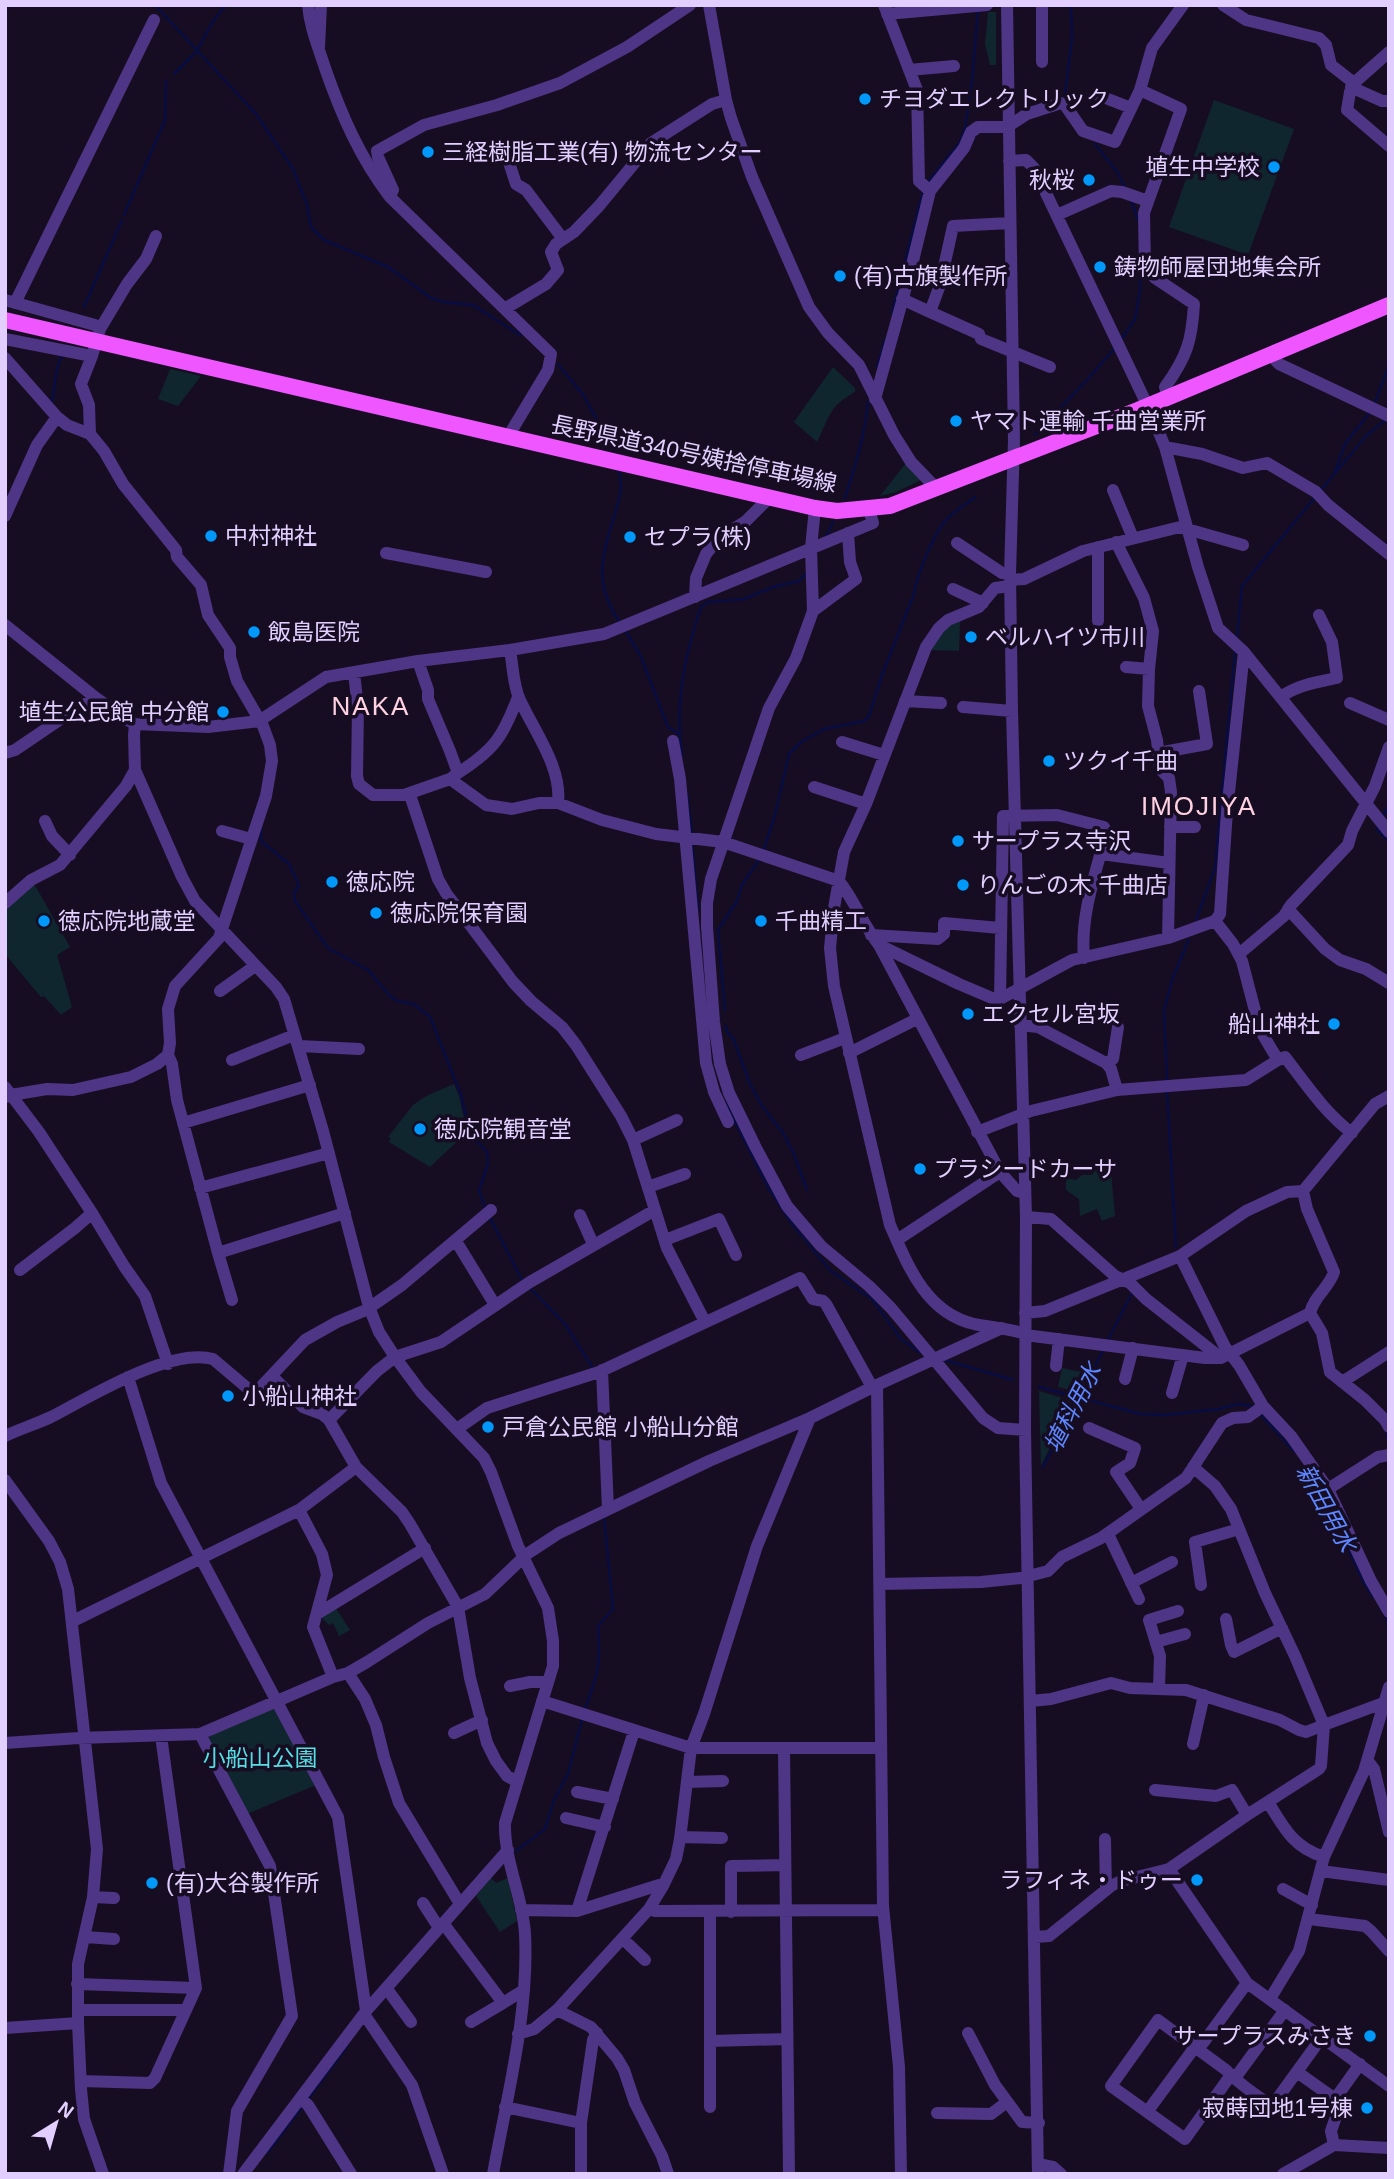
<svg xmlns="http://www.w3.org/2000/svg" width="1394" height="2179" viewBox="0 0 1394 2179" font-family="Helvetica,'Noto Sans JP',sans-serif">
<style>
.green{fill:#10262e}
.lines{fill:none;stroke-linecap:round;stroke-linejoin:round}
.stream{stroke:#070c42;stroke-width:2.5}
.minor{stroke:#4f3585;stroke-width:12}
.major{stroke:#f056ff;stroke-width:16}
.poi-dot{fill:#0099fa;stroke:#170d23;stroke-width:2.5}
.labels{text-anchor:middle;stroke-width:7;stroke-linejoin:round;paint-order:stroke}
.poi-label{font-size:23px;fill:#e2cfff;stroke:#170d23;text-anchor:start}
.street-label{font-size:23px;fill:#e2cfff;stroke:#170d23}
.park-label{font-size:23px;fill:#55dfe5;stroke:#170d23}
.water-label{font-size:24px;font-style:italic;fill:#5d86ff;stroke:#170d23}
.quarter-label{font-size:26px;letter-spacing:2px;fill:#ffd1e1;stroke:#170d23}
</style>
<rect width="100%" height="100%" fill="#170d23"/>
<path class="green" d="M988,12h8v53h-6l-5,-21z
M1214,100l80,29 -46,126 -79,-28z
M833,367l22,21v4c-27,15 -25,24 -38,50l-23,-20z
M170,369l31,7 -23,30 -20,-7z
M906,463l17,16 -27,13 -16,4z
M960,620l-1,31 -30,-1 12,-19z
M33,882l37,65 -13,8 15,52 -11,8 -17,-19 -3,1 -36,-43v-47z
M454,1084l5,12 8,36 -37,35 -41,-25 2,-4 -3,-1 25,-32 13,-9z
M1095,1170l8,4 8,-1 4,43 -13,5 -5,-12 -17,7 -1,-17 -13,-9v-12l10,2 6,-5h10z
M1062,1368l25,5 -10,19 -19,-5z
M1039,1391l33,10 -31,65z
M335,1607l15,23 -11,6 -6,-13 -4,2 -7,-7z
M272,1707l4,2 40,76 -69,29 -38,-75 2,-5z
M491,1878l5,5 12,-5 9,43 -17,11 -24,-36z"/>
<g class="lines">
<path class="stream" d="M155,5l101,109 37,55 14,36 4,22 13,13 64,27 43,31 13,4 29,3 47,30
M174,74l23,-23 16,-30 13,-16
M1065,94l7,-56 -1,-33
M1095,144l23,29 7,15
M928,182l32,-40 5,-14 7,-46 6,-73
M1131,200l7,20
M124,215l41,-95 1,-39
M84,307l38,-87
M892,313l31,-122
M1122,338l13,-19 5,-29v-21
M558,364l26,32 29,54
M877,367l8,-27
M51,403c6,-16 2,-34 12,-48
M1375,403l14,-39
M1035,434l51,-53 29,-33
M619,472c4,14 1,25 -3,38 -13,43 -24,72 3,111
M1335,472l10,-28 25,-32
M1320,491l47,-56 19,-16
M845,498c10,-32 20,-62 23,-96
M826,537l7,-15
M625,630l16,27 27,70 11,7
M1237,638l5,-52 74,-90
M682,756c-6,-38 -1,-82 10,-119 3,-10 5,-22 10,-31l6,-4 36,-3 29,-12 26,-6 8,-8
M687,794l5,42
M1383,816l6,-12
M1379,825l-2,5 12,11
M261,828v13l28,23 10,21 -5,8 1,8 33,47 40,22 22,26 7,5 17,3 16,13 31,78 9,38 17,19 1,11 -9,28 7,19
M692,842l6,67
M763,852l12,-37 14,-61 12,-12 23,-13 40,-8 5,-5 13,-41 32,-81c3,-20 20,-62 34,-76 8,-8 18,-14 27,-21
M1196,920l19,-52 20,-217
M725,1010l-7,-80 19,-29 5,-16 18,-27
M726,1026l1,6 6,6 17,46 12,22 21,27 11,21 13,36
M1167,1082l-3,-71 8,-31 17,-41
M1167,1092l9,155
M725,1102l44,87 26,39 36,43 41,28 29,40 18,13
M490,1218l32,62
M529,1287l36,37 29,46
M1107,1342l25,-49
M945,1360l68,20
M1039,1387l102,27 24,1 53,-6 20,-5 14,2
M1259,1413l36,39
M1386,1431l3,14
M1043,1467l61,-118
M1324,1495l38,84 11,18
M1386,1617l3,10
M585,1709c13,-35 16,-46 13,-83l15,-17 -9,-93
M516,1851l29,-22 9,-29 14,-26 14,-55
M308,2099l40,-54
M268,2152l34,-45"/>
<path class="minor" d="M308,5c2,23 10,41 17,63 16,46 35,90 65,129l161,157 -3,16 -36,60 -1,7
M709,5l17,95 5,18 21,59 57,130 19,26 31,32 35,70 17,27 25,26
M884,5l33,85 2,91 11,10
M1007,5l7,435 -4,134 2,137 14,506 -1,213 13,744
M1223,5l23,15 73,18 7,7 5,20 23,18
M887,14l100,-9
M319,47l2,-42
M1389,52l-35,31 -4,9 -3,18 42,36
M1042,62v-57
M909,70l45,-4
M1351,87l31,14h7
M1140,90l41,19 -37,104 1,55 10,10 39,26c-2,36 -7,53 -29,83l3,10
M1098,95l33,13
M506,153l10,31 10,6 37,49
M1009,161l17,-1 8,8 117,245 14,34 33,120 20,61 26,24 145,180
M390,197l3,-7 -15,-33 -1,-6 47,-26 73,-20 63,-22 67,-36 63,-42
M1057,215l54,-24 11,1 26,9
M902,299l28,13 10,-27 13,-59 57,-3
M5,300l90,25 5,4 -8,27 -87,-17
M15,303l139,-283
M506,308l40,-24 12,-14 -7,-18 5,-8 18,-12 25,-26 52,-63 61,-39 14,-4
M930,312l49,22 2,5 69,28
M100,329l27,-45 19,-25 10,-23
M1270,354l9,10 110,52
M5,358l52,59 10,8 23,9 14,17 19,33 53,66 1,7 24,28 7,30 22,33v9l7,24 26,45 7,19 2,16 -6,35 -47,142 -44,48 -7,23 2,34 -2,12 4,9 5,36 41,153 127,-40
M875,399l36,-130 19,-78 34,-43 7,-16 7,-5h29l20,-13 34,-11 4,2 18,26 32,11 25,-52 12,-42 31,-43
M90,434l-1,-29 -8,-21 11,-28
M1165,447l37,7 41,14 24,-5 49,29 12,13 61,49
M1113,490l20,48
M815,508l-4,40 2,63 -17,47 -27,50 -58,171 -4,24v24l7,95 6,42 9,29 26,53 32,60 34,40 48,40 22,22 92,110 15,10 27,2
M5,516l32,-71 20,-28
M1116,542l28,56 9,33 -4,38 -1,37 9,34 3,29 9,9 2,14 -3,146
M957,543l45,30 8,1
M386,553l100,19
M1010,580l14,-1 59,-28 97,-24 63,18
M1010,586l-15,2 -16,19 -31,13 -9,8 -13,19 -60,157 -22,48 -10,56 -4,40 4,38 56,239c18,41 36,88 84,99 20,4 40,5 59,12l172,22h16l89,-45
M953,589l30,14
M695,597l1,-19 10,-24 12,-15 28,-18 24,-24
M813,611l43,-32 -6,-17 -2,-29
M1098,621v-74
M5,625l91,73 31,22 8,4 73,3 51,-6 67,-44 92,-16 92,-11 94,-16 269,-111 -4,-13
M510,650c3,16 3,36 10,50 14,31 42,67 38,103
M418,661l10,29v9l22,52 8,22 -8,6
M1126,667l23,2
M354,673l4,35 -1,68 2,8 14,11h31l46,-16 36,26 26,4 27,-6h19l44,17 54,14 67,8 116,39c16,20 24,44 40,64l121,227 17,19 8,2
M1281,697c16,-12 37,-15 56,-19l-5,-36 -13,-27
M905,701l36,2
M1350,703l39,17
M963,707l49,4
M135,724l-1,11 1,35 47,107 13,24 81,86 8,12 39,132 46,176 10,25 16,25 26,35 63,66 7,14 27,74 30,62 5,33v25l-48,157c-1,38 18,74 20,111 4,80 -18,162 -32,240
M673,741l7,38 26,284 8,29 14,30
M842,742l42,13
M5,753l10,-3 56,-38 25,-14
M1158,753l49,-9 -8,-53
M458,773c36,-23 45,-36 60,-76
M814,787l52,17
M410,795l28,84 8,14 67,89 18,19 31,26 14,18 45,71 12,24 34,108 38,74
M45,821l7,15 18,19
M1170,827h25
M222,831l29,8
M1101,854l68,9
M5,903l26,-23 29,-15 66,-79 9,-16
M1288,909l37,40 15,11 26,9 23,14
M1215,921l18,23 9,17 18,69 18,30 7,-3c21,27 40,56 67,76
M871,935l67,4 6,-5v-11l56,5
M879,945l80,39 33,14 8,1 72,-39 96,-22 47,-17 5,-7 7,-103 17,-159
M1239,954l45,-38 7,-11 57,-60 4,-14 23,-45 14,-39
M220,991l35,-25
M1000,999l3,-183 54,-1 47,12 2,6c-10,40 -26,82 -22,125
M1020,1025l18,2 68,36 5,6 6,21 129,-10 32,-20
M299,1046l60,3
M849,1053l68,-34
M801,1055l44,-17
M232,1060l62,-25
M1106,1063l7,-4 5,-32
M5,1087l34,45 53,81 -17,15 -55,42
M6,1097l5,-2 36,-6 26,1 58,-13 26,-13 11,-9
M183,1123l127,-38
M977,1132l54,-21 86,-21
M633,1140l44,-20
M648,1187l37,-13
M200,1188l129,-35
M1303,1191l4,18 27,63c-5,16 -20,24 -24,41l12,20 8,39 35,28 20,20 4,7
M92,1213l32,53 21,30 23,68
M580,1215l13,29
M1026,1217l25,2 64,57 15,7 16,16 75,59
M665,1240l54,-21 17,36
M897,1240l103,-68
M456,1241l39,64
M218,1253l14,47
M1025,1313l20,-2 135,-55 66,-45 41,-19 16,-1 72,-87 14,-8
M1056,1366l3,-27
M602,1370l6,139
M272,1376l31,31 19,7 7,6 27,47 46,45 8,12 48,83 12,71 17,65 9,18 11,15 9,5
M128,1377l33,106 177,334 28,194
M1125,1379l8,-31
M1342,1382l47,-30
M877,1385l6,521 16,161 2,107
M1172,1393l11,-38
M1263,1406l28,30 37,53 50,-32 11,-2
M329,1420l48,-49 18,-14 46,-15 89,-60 125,-72
M1089,1428l46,20 -5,15 -14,9 25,37
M457,1429l30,-21 112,-36 201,-94 13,21 10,2 3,3 46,83
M5,1436c15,-7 31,-12 46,-19 37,-19 119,-70 162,-58l39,33 5,-1 48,-51 32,-18 29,-12 36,-25 89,-75
M5,1480l44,61 11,21 8,27 29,260 -4,48 -15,67v59l3,66 3,30 19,55
M1328,1489l43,92 18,31
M299,1510l23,44 5,21 -14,52 20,50
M1108,1534l31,65
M1131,1583l41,-21
M880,1584l101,-2 40,-4 27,-7 14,-14 39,-19 85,-60 36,-55 11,-5 15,-1 15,-11 -24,-41 -14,-18 -45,-91
M1201,1585l-6,-43 44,-13
M317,1614l108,-66
M1226,1619l5,26 3,7 48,-24
M73,1621l226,-111 57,-43
M1156,1642l29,-8
M348,1673l17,26 11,26 8,32 15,46 61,101
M510,1686l20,-4h18
M1159,1688l1,-32 -11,-36 29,-9
M542,1701l149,47h190
M1031,1701l20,-2 60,-16 19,5 56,2 94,30 19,10 7,2 18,-7 -29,-69 -30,-63 -34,-84 -16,-23 -22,-19
M454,1733l28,-13
M200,1734l70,132 22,150 -55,95 -8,63
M5,1743l74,-5 121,-4 133,-57 15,-4 19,-11 61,-39 57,-29 42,-40 32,-21 150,-72 101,-43 67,-33 125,-57
M1193,1744l11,-49
M784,1749l5,425
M1368,1761l6,8 15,63
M687,1782l36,-1
M1155,1790l61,6 16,-6 15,25
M577,1792l36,7
M1268,1802c16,26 25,45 56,55
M566,1818l39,9
M680,1837l42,1
M1105,1839l1,50
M1169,1869l78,114 142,103
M1321,1871l68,9
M1283,1889l29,16
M93,1897l21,1
M423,1903l16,25
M649,1909l6,2 228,-1
M521,1910l56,1 82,-26 4,1
M577,1911l57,-180
M731,1912v-46l54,-1
M1309,1919l56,7 6,5 18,20
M443,1923l60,80 21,-13
M85,1937l29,2
M1035,1937l14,-1 62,-50 10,-5 48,-12 78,-54 72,-46 2,-3 3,-41 59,-22
M623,1939l22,21
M77,1984l119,4
M387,1989l24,33
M1270,1999l29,-48 25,-94 40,-86 25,-84
M78,2010h108
M557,2010l34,17 26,31 7,12 11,33 27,53 6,18
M1285,2010l-47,64 -10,5 -43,60 -74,-53 47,-66 68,50c14,15 30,25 46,36l50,-69
M364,2014l48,71 31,89
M471,2022l32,-19
M5,2028l73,-5
M968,2033l27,52 27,37 17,1
M518,2034l16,-5 23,-19 92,-101 14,-23 13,-27 4,-20 11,-91 13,-34 53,-168 53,-128
M710,2041l77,-2
M1297,2072l38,27
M81,2081l69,2 5,-5 41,-90 -35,-252
M301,2099l7,6 43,69
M505,2107l76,16
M710,2107v-195
M1147,2112l48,-65 8,-4 44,-60
M937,2113l54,1 16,-12
M1334,2145l-3,-14 9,-26 -5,-6 25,-35
M1038,2164l15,3 8,7
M243,2174l123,-163 142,-161
M581,2174v-51l12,-83 4,-7
M1283,2174l51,-29 55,3"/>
<path class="major" d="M5,320l810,188 22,3 53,-5 248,-96 251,-105"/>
</g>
<g class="poi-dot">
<circle cx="865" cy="99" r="7"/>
<circle cx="428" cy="152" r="7"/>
<circle cx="1274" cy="167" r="7"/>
<circle cx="1089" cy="180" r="7"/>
<circle cx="1100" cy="267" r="7"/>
<circle cx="840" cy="276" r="7"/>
<circle cx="956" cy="421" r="7"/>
<circle cx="211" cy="536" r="7"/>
<circle cx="630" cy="537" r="7"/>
<circle cx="254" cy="632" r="7"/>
<circle cx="971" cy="637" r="7"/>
<circle cx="223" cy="712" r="7"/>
<circle cx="1049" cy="761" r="7"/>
<circle cx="958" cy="841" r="7"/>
<circle cx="332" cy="882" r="7"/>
<circle cx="963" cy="885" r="7"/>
<circle cx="376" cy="913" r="7"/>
<circle cx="44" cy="921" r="7"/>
<circle cx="761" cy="921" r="7"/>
<circle cx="968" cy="1014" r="7"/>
<circle cx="1334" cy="1024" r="7"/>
<circle cx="420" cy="1129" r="7"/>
<circle cx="920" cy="1169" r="7"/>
<circle cx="228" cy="1396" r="7"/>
<circle cx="488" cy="1427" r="7"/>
<circle cx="1197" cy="1880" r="7"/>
<circle cx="152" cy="1883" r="7"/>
<circle cx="1370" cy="2036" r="7"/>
<circle cx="1367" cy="2108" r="7"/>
</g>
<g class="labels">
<g class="poi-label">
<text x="879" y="107">チヨダエレクトリック</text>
<text x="442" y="160">三経樹脂工業(有) 物流センター</text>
<text x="1260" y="175" text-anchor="end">埴生中学校</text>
<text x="1075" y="188" text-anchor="end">秋桜</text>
<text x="1114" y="275">鋳物師屋団地集会所</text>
<text x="854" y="284">(有)古旗製作所</text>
<text x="970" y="429">ヤマト運輸 千曲営業所</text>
<text x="225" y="544">中村神社</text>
<text x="644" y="545">セプラ(株)</text>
<text x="268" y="640">飯島医院</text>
<text x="985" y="645">ベルハイツ市川</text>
<text x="209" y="720" text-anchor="end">埴生公民館 中分館</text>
<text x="1063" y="769">ツクイ千曲</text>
<text x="972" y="849">サープラス寺沢</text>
<text x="346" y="890">徳応院</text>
<text x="977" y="893">りんごの木 千曲店</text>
<text x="390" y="921">徳応院保育園</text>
<text x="58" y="929">徳応院地蔵堂</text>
<text x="775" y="929">千曲精工</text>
<text x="982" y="1022">エクセル宮坂</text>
<text x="1320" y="1032" text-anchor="end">船山神社</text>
<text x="434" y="1137">徳応院観音堂</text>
<text x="934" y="1177">プラシードカーサ</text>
<text x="242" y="1404">小船山神社</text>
<text x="502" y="1435">戸倉公民館 小船山分館</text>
<text x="1183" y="1888" text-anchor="end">ラフィネ・ドゥー</text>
<text x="166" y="1891">(有)大谷製作所</text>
<text x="1356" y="2044" text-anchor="end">サープラスみさき</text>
<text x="1353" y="2116" text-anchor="end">寂蒔団地1号棟</text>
</g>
<g class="street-label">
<text transform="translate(694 454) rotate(12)" y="8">長野県道340号姨捨停車場線</text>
</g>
<g class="park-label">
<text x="260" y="1766">小船山公園</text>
</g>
<g class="water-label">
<text transform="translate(1073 1408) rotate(-63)" y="8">埴科用水</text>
<text transform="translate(1326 1508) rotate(61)" y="8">新田用水</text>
</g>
<g class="quarter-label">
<text x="371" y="715">NAKA</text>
<text x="1199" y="815">IMOJIYA</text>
</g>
</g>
<rect width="1394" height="2179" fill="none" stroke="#e2cfff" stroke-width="14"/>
<g transform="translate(56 2123) rotate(37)" stroke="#170d23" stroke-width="5" paint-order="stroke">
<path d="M0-5L12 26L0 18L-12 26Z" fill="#e2cfff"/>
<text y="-10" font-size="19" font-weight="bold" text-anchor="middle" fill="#e2cfff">N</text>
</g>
</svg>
